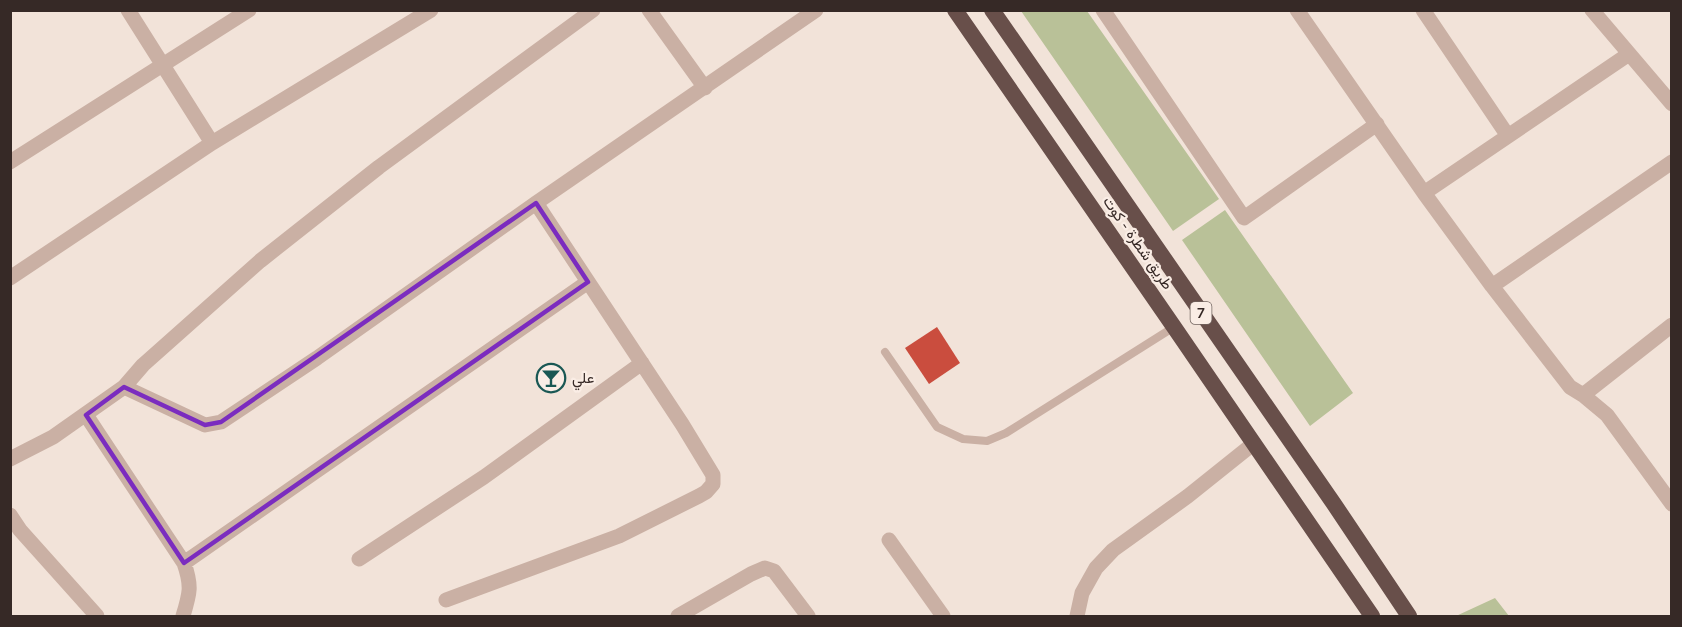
<svg xmlns="http://www.w3.org/2000/svg" width="1682" height="627" viewBox="0 0 1682 627" font-family="'Nunito Sans',Vazirmatn,sans-serif">
<style>
.green{fill:#b9c198}
.building{fill:#ca4d3e}
.lines{fill:none;stroke-linecap:round;stroke-linejoin:round}
.service{stroke:#cab0a4;stroke-width:8}
.minor{stroke:#cab0a4;stroke-width:15}
.trunk{stroke:#684f4a;stroke-width:16}
.marked{fill:none;stroke:#7b2cbf;stroke-width:4.5;stroke-linejoin:round}
.labels{text-anchor:middle;stroke-width:4.5;stroke-linejoin:round;paint-order:stroke}
.shield{fill:#faede5;stroke:#71645f;stroke-width:1.5}
.shield-label{font-size:14px;font-weight:bold;fill:#362926}
.street-label{font-size:15px;fill:#362926;stroke:#faede5}
.poi-label{font-size:15px;fill:#362926;stroke:#faede5;text-anchor:start}
</style>
<rect width="100%" height="100%" fill="#f2e3d9"/>
<path class="green" d="M1021,11h66l132,188 -46,32z
M1225,210l128,183 -43,33 -128,-186z
M1495,598l14,18h-53z"/>
<path class="building" d="M937,327l23,36 -31,21 -24,-36z"/>
<g class="lines">
<path class="service" d="M885,352l52,75 26,12 24,2 19,-8 168,-106"/>
<path class="minor" d="M128,10l84,133
M649,10l56,78
M1103,10l141,208 133,-94
M1297,10l127,183 68,93 78,101 13,8 24,20 65,89
M1423,10l85,126
M1592,10l80,94
M10,162l239,-152
M1424,193l205,-139
M10,278l202,-135 219,-133
M1492,286l180,-124
M124,387l81,38 16,-3 96,-64 219,-155 280,-193
M1583,395l89,-70
M86,415l98,148c8,23 6,30 -1,53
M10,459l43,-22 71,-50 19,-22 117,-104 119,-94 214,-157
M10,515l10,15 77,86
M889,540l54,76
M359,559l125,-82 158,-114
M184,563l404,-281
M446,600l173,-64 80,-40 7,-4 7,-8v-9l-31,-51 -146,-221
M678,616l73,-42 14,-6 9,3 34,45
M1077,616l5,-23 14,-25 17,-18 75,-54 65,-52"/>
<path class="trunk" d="M955,10l219,317 198,289
M992,10l342,494 75,112"/>
</g>
<path class="marked" d="M536,203l52,79 -404,281 -98,-148 38,-28 81,38 16,-3z"/>
<defs>
<g id="bar-ring" transform="scale(1.5)"><circle r="9.5" fill="#faede5" stroke="#1a5854" stroke-width="1.5"/><path d="M-6-5H6L.8 .8V4.5H3.5V6h-7V4.5H-.8V.8Z" fill="#1a5854"/></g>
</defs>
<g fill-rule="evenodd">
<use href="#bar-ring" x="551" y="378"/>
</g>
<g class="labels">
<rect class="shield" x="1190.5" y="302" width="21" height="22" rx="4.5"/>
<g class="shield-label">
<text x="1201" y="318">7</text>
</g>
<g class="street-label">
<text transform="translate(1138 243) rotate(55)" y="5">طريق شطرة - كوت</text>
</g>
<g class="poi-label">
<text x="572" y="383">علي</text>
</g>
</g>
<rect width="1682" height="627" fill="none" stroke="#362926" stroke-width="24"/>
</svg>
